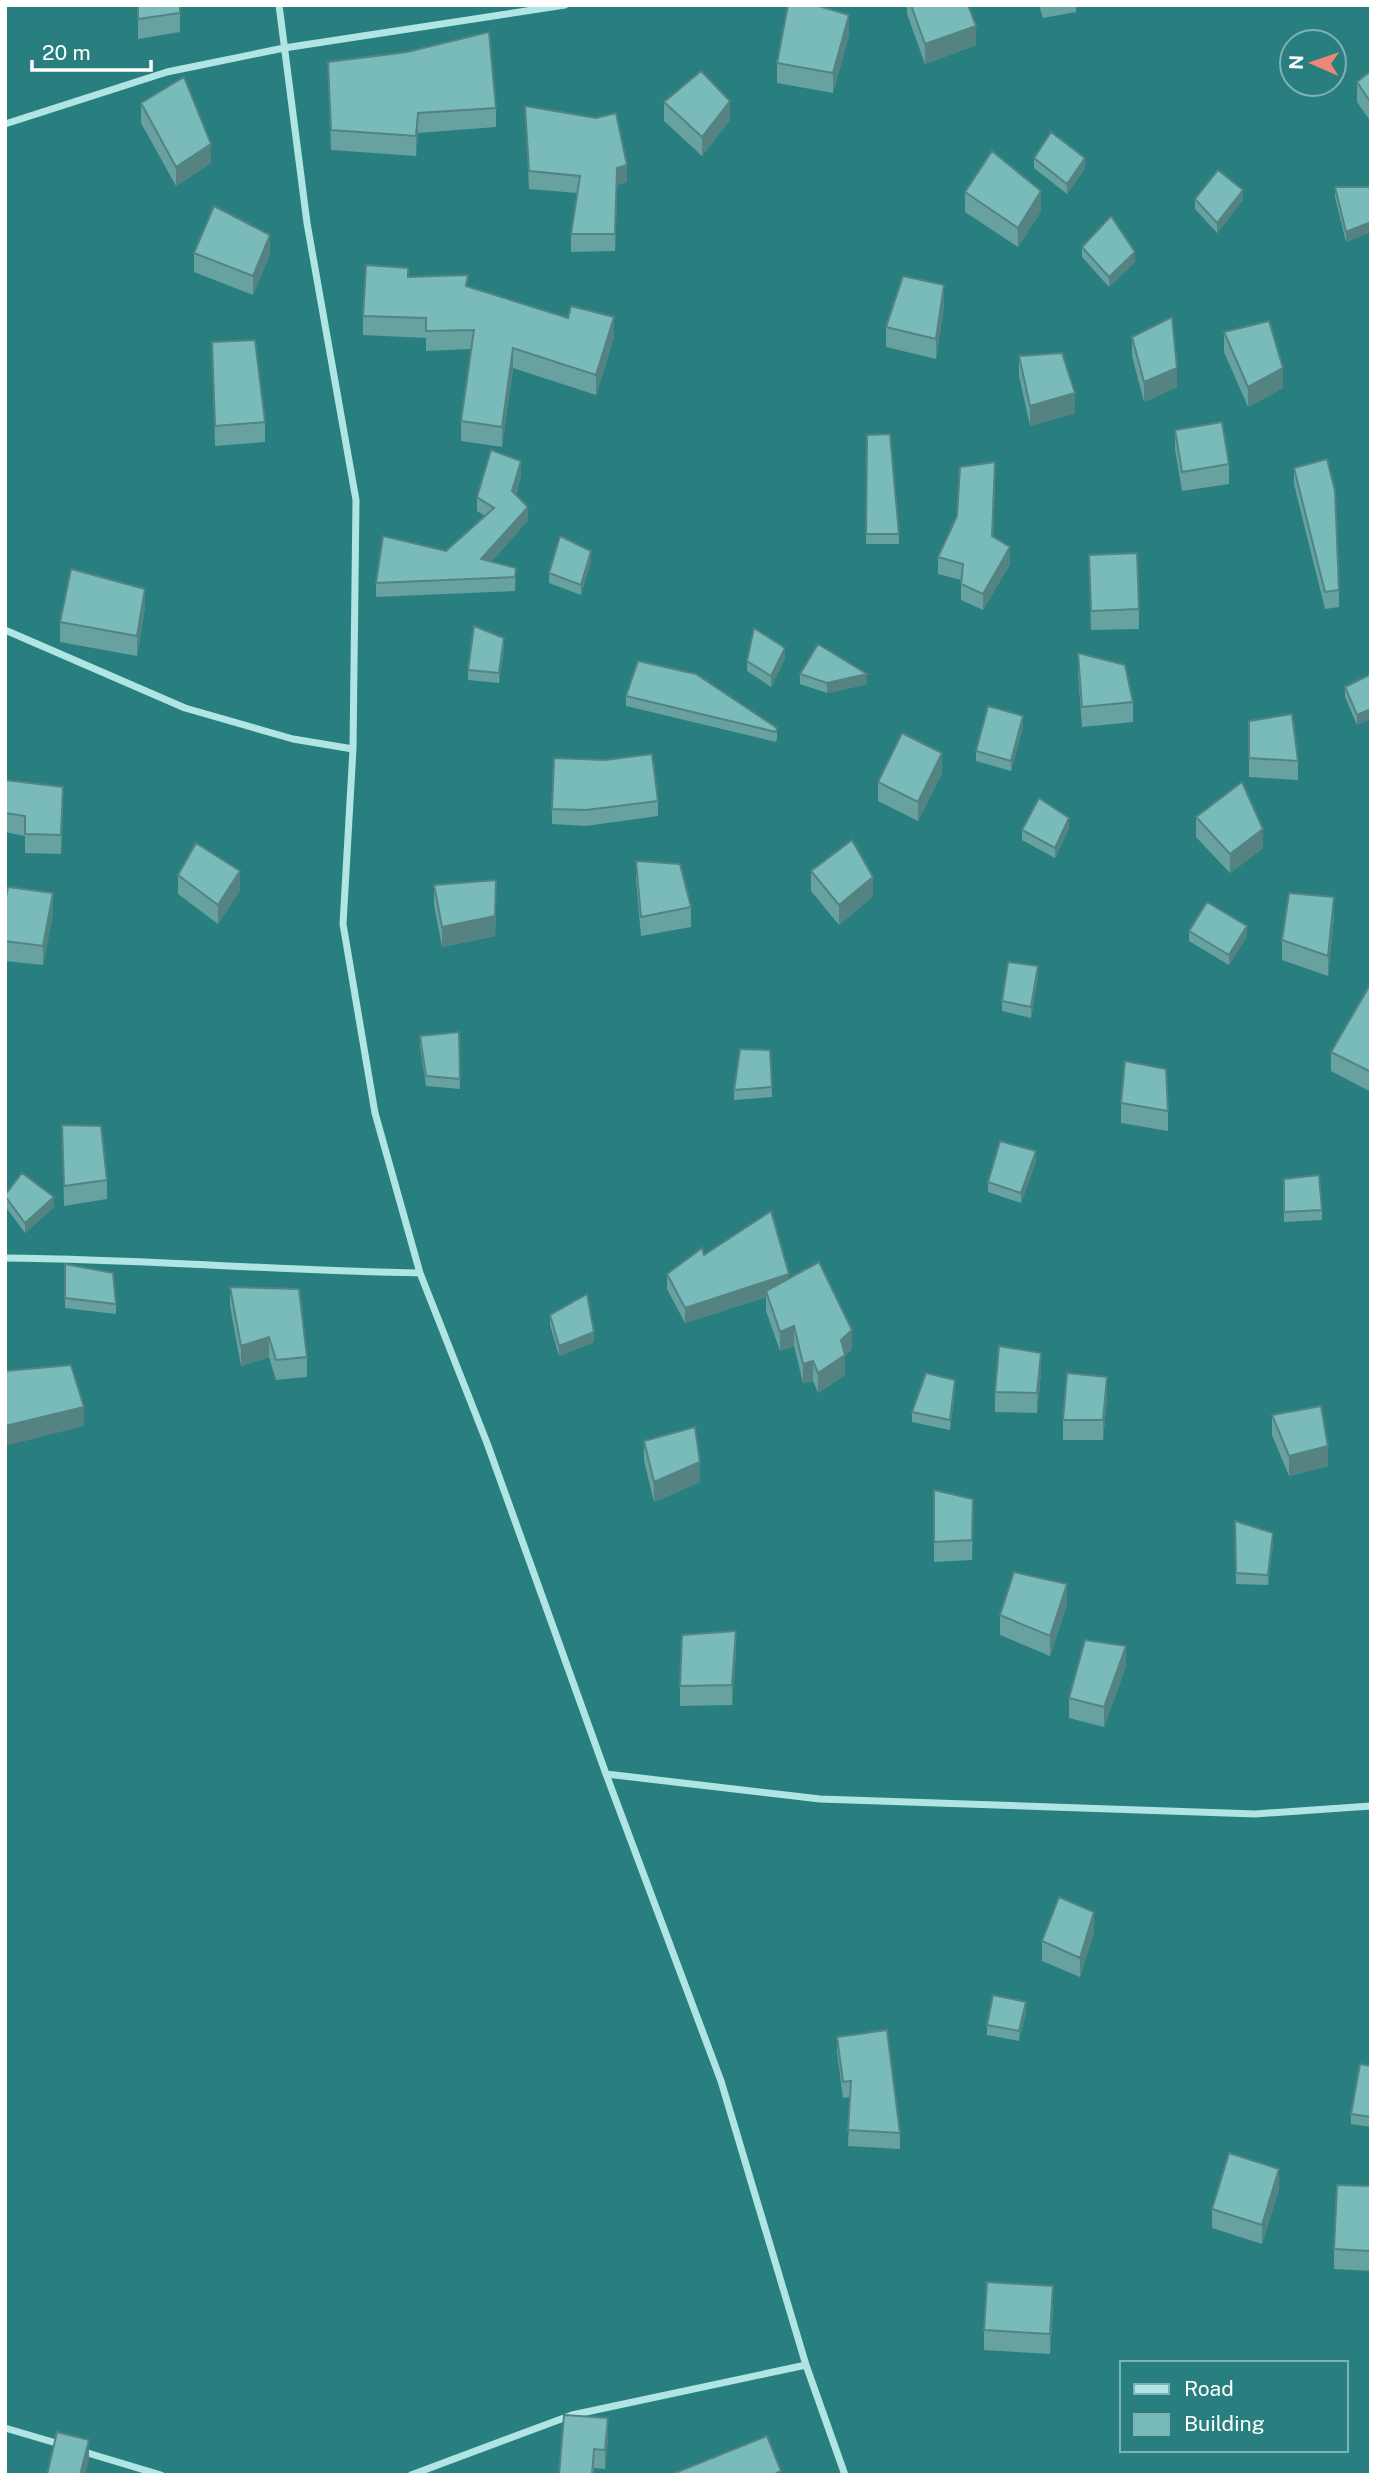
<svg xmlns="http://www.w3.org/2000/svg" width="1376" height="2480" viewBox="0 0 1376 2480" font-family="'Public Sans',sans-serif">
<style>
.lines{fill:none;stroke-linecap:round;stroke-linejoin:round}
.street{stroke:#b0e5e4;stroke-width:7}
.wall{fill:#67a1a0}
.shaded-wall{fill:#548382}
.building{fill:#78bbba;stroke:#548382;stroke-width:2}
</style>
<rect width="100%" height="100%" fill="#297f7f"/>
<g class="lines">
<path class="street" d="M279,5l28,218 49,277 -3,249 -10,175 32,189 45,160 67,170 119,331 115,307 85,284 39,110
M5,124l162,-52 117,-24 281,-43
M5,630l180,78 108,31 60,10
M5,1258c139,1 277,13 415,15
M606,1774l214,25 435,15 116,-8
M5,2428l58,17
M81,2451l80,24
M411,2475l161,-60 234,-50"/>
</g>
<path class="wall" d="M138,5h42v27l-42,7z
M907,5h61l8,40 -51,19 -18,-50z
M1039,5h37v7l-33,6z
M849,35l-16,58 -56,-10v-20z
M328,62l168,46v19l-78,6 -2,23 -85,-6z
M1371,71v51l-14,-20v-20z
M664,102l66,18 -28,36 -38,-35z
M141,103l70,60 -35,23 -35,-63z
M525,106l102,76 -10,3 -2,66 -44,1v-18l6,-41 -48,-4z
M1034,158l51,10 -18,26 -33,-26z
M1335,187h36v45l-25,10 -11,-45z
M965,192l76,19 -23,36 -53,-35z
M1195,199l48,1 -26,33 -22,-24z
M1082,247l53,15 -26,25 -27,-30z
M194,253l76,1 -17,41 -59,-23z
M408,277l60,10 146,50 -18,58 -83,-27 -11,79 -41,-6v-20l10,-72 -45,2v-13l-63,-3v-19z
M944,305l-8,54 -50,-12v-20z
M1224,332l59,56 -35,19 -24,-55z
M1132,337l45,50 -33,15 -12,-46z
M212,342l53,80v20l-50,4z
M1019,356l56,57 -45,13 -11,-50z
M1175,430l54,34v20l-47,7 -7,-42z
M867,435l32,99v10h-33z
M1294,468l45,122v17l-14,2 -31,-125z
M521,475l-5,19 12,26 -37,42 25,6 -1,23 -139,6v-14l70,-32 39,-35 -8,-5v-14z
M995,478l-2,59 17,27 -27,46 -22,-10v-20l-23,-6v-17z
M1089,555l50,54v20l-48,1z
M591,561l-10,34 -32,-12v-10z
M145,608l-8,48 -77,-14v-20z
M504,648l-5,35 -31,-3v-10z
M1078,653l55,49v20l-51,5 -4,-54z
M785,658l-14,29 -24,-16v-10z
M800,674l67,10 -40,9 -27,-9z
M1371,674l-14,51 -12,-28v-10z
M626,696l151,32v10l-1,4 -150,-36z
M1249,721l49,40v19l-49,-3z
M1023,726l-12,45 -35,-10v-10z
M942,773l-24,48 -40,-20v-19z
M5,780l58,27 -2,47 -36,-1v-17l-20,-4z
M658,801v15l-72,10 -34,-2v-15z
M1196,817l67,31 -33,25 -34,-36z
M1069,828l-14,30 -33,-18v-10z
M636,861l55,46v20l-50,9 -5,-56z
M811,871l62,25 -34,29 -28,-34z
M178,875l62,15 -22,34 -40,-30z
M434,885l62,15 -1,36 -53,11 -8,-42z
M5,902l48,11 -10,52 -38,-4z
M1334,917l-6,59 -46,-16v-20z
M1189,931l58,5 -18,29 -40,-24z
M1038,976l-7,42 -29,-7v-10z
M1371,986v106l-40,-21v-19z
M459,1032l1,57 -34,-3 -6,-40v-10z
M770,1050l2,47 -38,3v-10z
M1121,1103l47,8v20l-47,-8z
M62,1125l45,55v19l-43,7z
M1036,1161l-15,42 -33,-11v-10z
M1284,1179l38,31v10l-38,2z
M5,1195l49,12 -29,26 -20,-27z
M704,1255l85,23 63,71 -7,7v19l-27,18 -5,-12 -10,2 -9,-37 -14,5 -14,-40v-14l-81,26 -18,-34v-15z
M65,1264l51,40v10l-51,-6z
M230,1287l77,70v20l-31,3 -7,-23 -28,9 -11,-60z
M550,1315l44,27 -35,14 -9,-31z
M1041,1373l-4,40 -42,-1v-20z
M955,1390l-5,40 -38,-8v-10z
M1107,1397l-4,43h-40v-20z
M1272,1415l56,51 -39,10 -17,-41z
M644,1441l56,41 -46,20 -10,-41z
M934,1490l39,29 -1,41 -38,2z
M1235,1521l38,22 -5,42 -32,-1z
M5,1539l2,9v20h-2z
M1067,1604l-17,52 -50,-21v-20z
M736,1651l-4,54 -52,1v-20z
M1126,1666l-22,61 -35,-9v-20z
M1094,1932l-14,45 -38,-16v-20z
M1026,2012l-7,29 -32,-6v-10z
M837,2037l63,96v16l-52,-3 2,-49 -7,1 -6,-46z
M1371,2066v61l-20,-3v-10z
M1371,2186v85l-37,-2v-20z
M1279,2189l-17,55 -50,-16v-19z
M1053,2306l-3,48 -66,-4v-20z
M608,2438l-3,31 -11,-1v7h-35z"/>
<path class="shaded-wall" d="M849,15v20l-16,58v-20z
M976,26v19l-51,19v-20z
M730,101v19l-28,36v-19z
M418,113v20l-2,23v-20z
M211,144v19l-35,23v-19z
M1085,158v10l-18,26v-10z
M627,165v17l-10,3 -2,66 2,-83z
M1243,190v10l-26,33v-10z
M1041,191v20l-23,36v-19z
M1371,222v10l-25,10v-10z
M270,235v19l-17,41v-19z
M1135,252v10l-26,25v-10z
M944,285v20l-8,54v-20z
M614,317v20l-18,58v-20z
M513,348v20l-11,79v-20z
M1177,368v19l-33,15v-20z
M1283,368v20l-35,19v-20z
M1075,393v20l-45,13v-20z
M521,461v14l-9,30v-14z
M528,507v13l-47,53v-14z
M1010,547v17l-27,46v-16z
M591,551v10l-10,34v-10z
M145,589v19l-8,48v-20z
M504,638v10l-5,35v-10z
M785,648v10l-14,29v-11z
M867,674v10l-40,9v-10z
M1371,709v10l-14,6v-10z
M1023,716v10l-12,45v-10z
M942,753v20l-24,48v-19z
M1069,818v10l-14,30v-10z
M1263,829v19l-33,25v-19z
M240,871v19l-22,34v-19z
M873,877v19l-34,29v-20z
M496,880l-1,56 -53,11v-20z
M53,893v20l-10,52v-19z
M1334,897v20l-6,59v-20z
M1247,926v10l-18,29v-10z
M1038,966v10l-7,42v-11z
M1036,1151v10l-15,42v-10z
M54,1197v10l-29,26v-10z
M789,1274v15l-23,2v6l-81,26v-15z
M794,1326v20l-14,5v-19z
M852,1330v19l-7,7v19l-27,18v-20l23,-33z
M594,1332v10l-35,14v-10z
M269,1337v20l-28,9v-20z
M1041,1353v20l-4,40v-20z
M813,1361v20l-10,2v-19z
M1107,1377v20l-4,43v-20z
M955,1380v10l-5,40v-10z
M84,1407v19l-79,20v-20z
M1328,1446v20l-39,10v-20z
M700,1462v20l-46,20v-20z
M1273,1533v10l-5,42v-10z
M1067,1584v20l-17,52v-20z
M736,1631v20l-4,54v-20z
M1126,1646v20l-22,61v-20z
M1094,1912v20l-14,45v-19z
M1026,2002v10l-7,29v-10z
M1279,2169v20l-17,55v-19z
M1053,2286v20l-3,48v-20z
M608,2418v20l-3,31v-19z
M89,2440v20l-4,15h-5z"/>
<path class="building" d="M138,5h42v8l-42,6z
M788,5h27l34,10 -16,58 -56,-10z
M911,5h57l8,21 -51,18z
M489,32l7,76 -78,5 -2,23 -85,-6 -3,-68 79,-10z
M701,71l29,30 -28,36 -38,-35z
M1371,71v32l-14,-21z
M184,77l27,67 -35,23 -35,-64z
M525,106l71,12 20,-5 11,52 -10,3 -2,66h-44l9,-58 -51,-5z
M1051,132l34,26 -18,26 -33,-26z
M992,151l49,40 -23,37 -53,-36z
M1218,170l25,20 -26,33 -22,-24z
M1335,187h36v35l-25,10z
M214,206l56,29 -17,41 -59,-23z
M1111,216l24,36 -26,25 -27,-30z
M366,265l42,3v9l60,-2 -2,11 102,32 3,-12 43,11 -18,58 -83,-27 -11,79 -41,-6 13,-91 -48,1v-13l-63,-2z
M903,276l41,9 -8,54 -50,-12z
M1172,317l5,51 -33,14 -12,-45z
M1269,321l14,47 -35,19 -24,-55z
M255,340l10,82 -50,4 -3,-84z
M1062,353l13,40 -45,13 -11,-50z
M1222,422l7,42 -47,8 -7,-42z
M890,434l9,100h-33l1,-99z
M491,450l30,11 -9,30 16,16 -47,52 35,9 -1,9 -139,6 7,-47 63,15 48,-43 -17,-11z
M1327,459l8,32 4,99 -14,2 -31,-124z
M995,462l-3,74 18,11 -27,47 -22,-10 2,-20 -25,-7 19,-41 3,-49z
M560,536l31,15 -10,34 -32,-12z
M1137,553l2,56 -48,2 -2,-56z
M71,569l74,20 -8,47 -77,-14z
M474,626l30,12 -5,35 -31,-3z
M754,628l31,20 -14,28 -24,-15z
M818,644l49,30 -40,9 -27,-9z
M1078,653l47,12 8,37 -51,5z
M638,661l58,13 81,54 -1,4 -150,-36z
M1371,674v35l-14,6 -12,-28z
M988,706l35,10 -12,45 -35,-10z
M1292,714l6,47 -49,-3v-37z
M902,733l40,20 -24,49 -40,-20z
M652,754l6,47 -72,9 -34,-1 2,-51 51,2z
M5,780l58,7 -2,48 -36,-1v-18l-20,-3z
M1242,782l21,47 -33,25 -34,-37z
M1039,798l30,20 -14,30 -33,-18z
M852,840l21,37 -34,28 -28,-34z
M196,843l44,28 -22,34 -40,-30z
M636,861l44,3 11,43 -50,10z
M496,880l-1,36 -53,11 -8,-42z
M8,887l45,6 -10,53 -38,-5v-39z
M1289,893l45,4 -6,59 -46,-16z
M1207,902l40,24 -18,29 -40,-24z
M1008,962l30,4 -7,41 -29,-6z
M1370,985l1,1v86l-40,-20z
M459,1032l1,47 -34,-3 -6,-40z
M740,1049l30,1 2,37 -38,3z
M1125,1061l41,8 2,42 -47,-8z
M62,1125l39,1 6,54 -43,6z
M1000,1141l36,10 -15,42 -33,-11z
M22,1173l32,24 -29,26 -20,-27v-1z
M1319,1175l3,35 -38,2v-33z
M771,1211l18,63 -104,34 -18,-34 35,-26 2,7z
M819,1262l33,68 -11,10 4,15 -27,18 -5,-12 -10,3 -9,-38 -14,6 -14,-41z
M65,1264l48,9 3,31 -51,-6z
M230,1287l69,2 8,68 -31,3 -7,-23 -28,9z
M587,1294l7,38 -35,14 -9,-31z
M999,1346l42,7 -4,40 -42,-1z
M71,1365l13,42 -79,19v-55z
M926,1373l29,7 -5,40 -38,-8z
M1067,1373l40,4 -4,43h-40z
M1321,1406l7,40 -39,10 -17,-41z
M695,1427l5,35 -46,20 -10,-41z
M934,1490l39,9 -1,41 -38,2z
M1235,1521l38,12 -5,42 -32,-2z
M1014,1572l53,12 -17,52 -50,-21z
M736,1631l-4,54 -52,1 2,-51z
M1085,1640l41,6 -22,61 -35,-9z
M1059,1897l35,15 -14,46 -38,-17z
M993,1995l33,7 -7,29 -32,-6z
M887,2030l13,103 -52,-3 3,-49 -8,1 -6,-45z
M1360,2064l11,2v51l-20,-3z
M1229,2153l50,16 -17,56 -50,-16z
M1337,2185l34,1v65l-37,-2z
M987,2282l66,4 -3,48 -66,-4z
M564,2415l44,3 -3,32 -11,-1 -2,26h-33z
M57,2432l32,8 -9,35h-33z
M767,2436l14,35 -8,4h-103z"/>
<rect width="1376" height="2480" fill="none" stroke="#ffffff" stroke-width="14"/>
<rect x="1120" y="2361" width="228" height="91" fill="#297f7f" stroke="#7fb2b2" stroke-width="2"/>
<rect x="1134" y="2384" width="35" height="10" fill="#b0e5e4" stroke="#7fb2b2" stroke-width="2"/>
<text x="1184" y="2396" font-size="21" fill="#ffffff">Road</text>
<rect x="1134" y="2414" width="35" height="21" fill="#78bbba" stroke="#7fb2b2" stroke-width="2"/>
<text x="1184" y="2431" font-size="21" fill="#ffffff">Building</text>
<g transform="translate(1313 63) rotate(272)"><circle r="33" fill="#297f7f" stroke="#7fb2b2" stroke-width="2"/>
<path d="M0-5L12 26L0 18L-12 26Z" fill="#ec8877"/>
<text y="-10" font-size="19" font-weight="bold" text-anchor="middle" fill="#ffffff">N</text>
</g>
<path d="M32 60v10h119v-10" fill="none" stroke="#ffffff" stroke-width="3.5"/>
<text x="42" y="60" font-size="21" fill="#ffffff" stroke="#297f7f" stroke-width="5" paint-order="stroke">20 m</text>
</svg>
